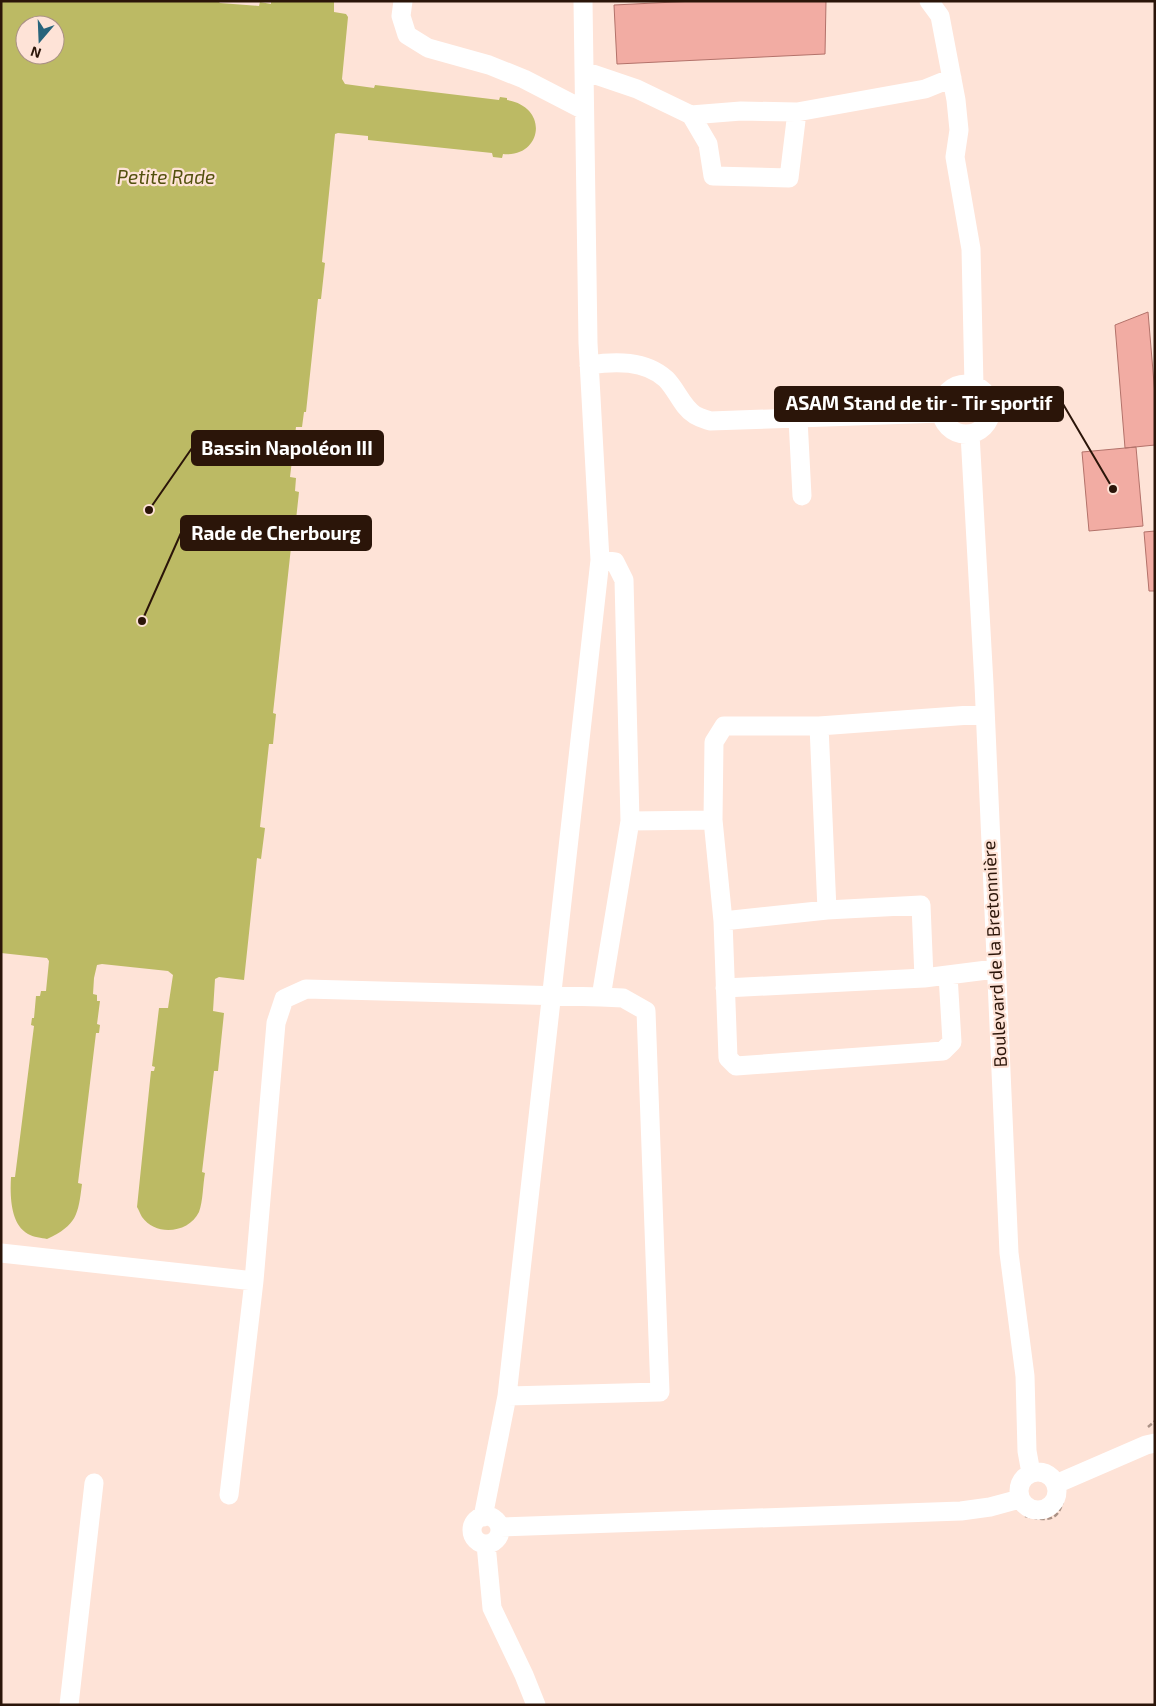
<svg xmlns="http://www.w3.org/2000/svg" width="1156" height="1706" viewBox="0 0 1156 1706" font-family="'Exo 2',sans-serif">
<style>
.water{fill:#bcba64;fill-rule:evenodd}
.building{fill:#f2aca3;stroke:#b3726a}
.lines{fill:none;stroke-linecap:round;stroke-linejoin:round}
.path{stroke:#ab9286;stroke-width:2.5;stroke-dasharray:5 2.5;stroke-linecap:butt}
.minor{stroke:#fff;stroke-width:19}
.labels{text-anchor:middle;stroke-width:4.5;stroke-linejoin:round;paint-order:stroke}
.street-label{font-size:18px;fill:#2b1509;stroke:#fee3d7}
.water-label{font-size:19px;font-style:italic;fill:#52500d;stroke:#fee3d7}
.leader{fill:none;stroke:#2b1509;stroke-width:2}
.callout-dot{fill:#2b1509;stroke:#fee3d7;stroke-width:2}
.callout{fill:#2b1509;stroke:#2b1509;stroke-width:2}
.callout-label{font-size:19px;text-anchor:middle;font-weight:bold;fill:#fff}
</style>
<rect width="100%" height="100%" fill="#fee3d7"/>
<path class="water" d="M1,1h217l2,2 39,3 1,-4 11,2v-3h63v11l12,2 2,3 -6,62 3,5 29,4 1,-3 124,15 1,-3 7,1v2c43,7 35,58 -4,54l-1,4 -9,-1 -1,-4 -124,-13v-4l-30,-3 -3,1 -13,128 3,1 -4,36h-3l-12,113h-2l-2,15h-6l-6,50 6,1 -1,13 4,1 -4,37h-2l-20,184 3,1 -3,30h-4l-9,83 5,1 -4,31 -4,-1 -13,122 -25,-3 -4,2 -2,32 11,2 -6,58h-4l-12,101 3,1c-2,10 -2,29 -6,39 -10,21 -43,25 -57,5 -2,-3 -3,-7 -5,-10l14,-136h3l1,-4 -3,-1 7,-58h9l5,-33 -5,-4 -66,-7 -5,1 -3,13 -1,16 4,1v6h3l-3,23 3,1 -1,8h-3l-18,150 4,1c-4,31 -5,41 -35,55 -5,-1 -14,-2 -19,-5 -18,-10 -18,-39 -17,-57h4l19,-151 -3,-1 1,-7h2l2,-22h4l1,-5h5l3,-30 -2,-3 -46,-5zM25,25h30v30h-30z"/>
<path class="building" d="M695,1h131l-1,53 -208,10 -3,-59z
M1148,312l7,83v50l-30,3 -10,-123z
M1136,447l7,79 -54,5 -7,-79z
M1155,531v60h-6l-5,-59z"/>
<g class="lines">
<path class="path" d="M1148,1427l7,-6
M1025,1516c19,4 33,8 38,-16"/>
<path class="minor" d="M403,1l-2,15 6,19 21,13 61,17 35,14 60,31
M929,1l11,15 16,84 3,30 -4,27 16,92 3,137
M584,71l53,18 54,26 17,29 5,32 76,2 8,-66 -56,-1 -50,4
M797,112l128,-23 27,-11
M589,365c26,-4 56,-5 77,14 11,11 16,28 29,36 5,3 10,4 15,6l231,-8
M941 409a25 25 0 1 1 50 0a25 25 0 1 1-50 0Z
M798,419l4,77
M970,434l14,250 25,569 16,123 2,75 4,22
M600,560l15,2 9,18 6,241 -29,176
M819,726l8,184
M630,821l83,-1
M723,921l104,-11 94,-5 3,73
M948,975l4,67 -9,9 -207,15 -8,-8 -5,-137 -10,-101 1,-78 10,-16h95l165,-12
M725,988l199,-10 71,-9
M1,1253l253,28
M1019 1491a19 19 0 1 1 38 0a19 19 0 1 1-38 0Z
M1056,1484l90,-39 9,-2
M229,1495l25,-214 22,-258 8,-24 22,-10 295,8 22,1 23,13 14,381 -153,4
M472 1530a14 14 0 1 1 28 0a14 14 0 1 1-28 0Z
M483,1517l24,-121 93,-836 -12,-217 -5,-342
M500,1527l461,-16 29,-4 30,-8
M486,1544l6,64 32,67 12,30
M69,1705l25,-222"/>
</g>
<g class="labels">
<g class="street-label">
<text transform="translate(995 954) rotate(-93)" y="6">Boulevard de la Bretonnière</text>
</g>
<g class="water-label">
<text x="166" y="184">Petite Rade</text>
</g>
</g>
<path class="leader" d="M1113 489L1063 404M149 510L192 448M142 621L181 533"/>
<g class="callout-dot">
<circle cx="1113" cy="489" r="5"/>
<circle cx="149" cy="510" r="5"/>
<circle cx="142" cy="621" r="5"/>
</g>
<g class="callout">
<rect x="775" y="387" width="288" height="34" rx="5"/>
<rect x="192" y="431" width="191" height="34" rx="5"/>
<rect x="181" y="516" width="190" height="34" rx="5"/>
</g>
<g class="callout-label">
<text x="919" y="410">ASAM Stand de tir - Tir sportif</text>
<text x="287" y="455">Bassin Napoléon III</text>
<text x="276" y="540">Rade de Cherbourg</text>
</g>
<rect width="1156" height="1706" fill="none" stroke="#2b1509" stroke-width="5"/>
<g transform="translate(40 40) rotate(199)"><circle r="24" fill="#fee3d7" stroke="#aa9185"/>
<path d="M0-4L9 19L0 12L-9 19Z" fill="#28647b"/>
<text y="-8" font-size="14" font-weight="bold" text-anchor="middle" fill="#2b1509">N</text>
</g>
</svg>
